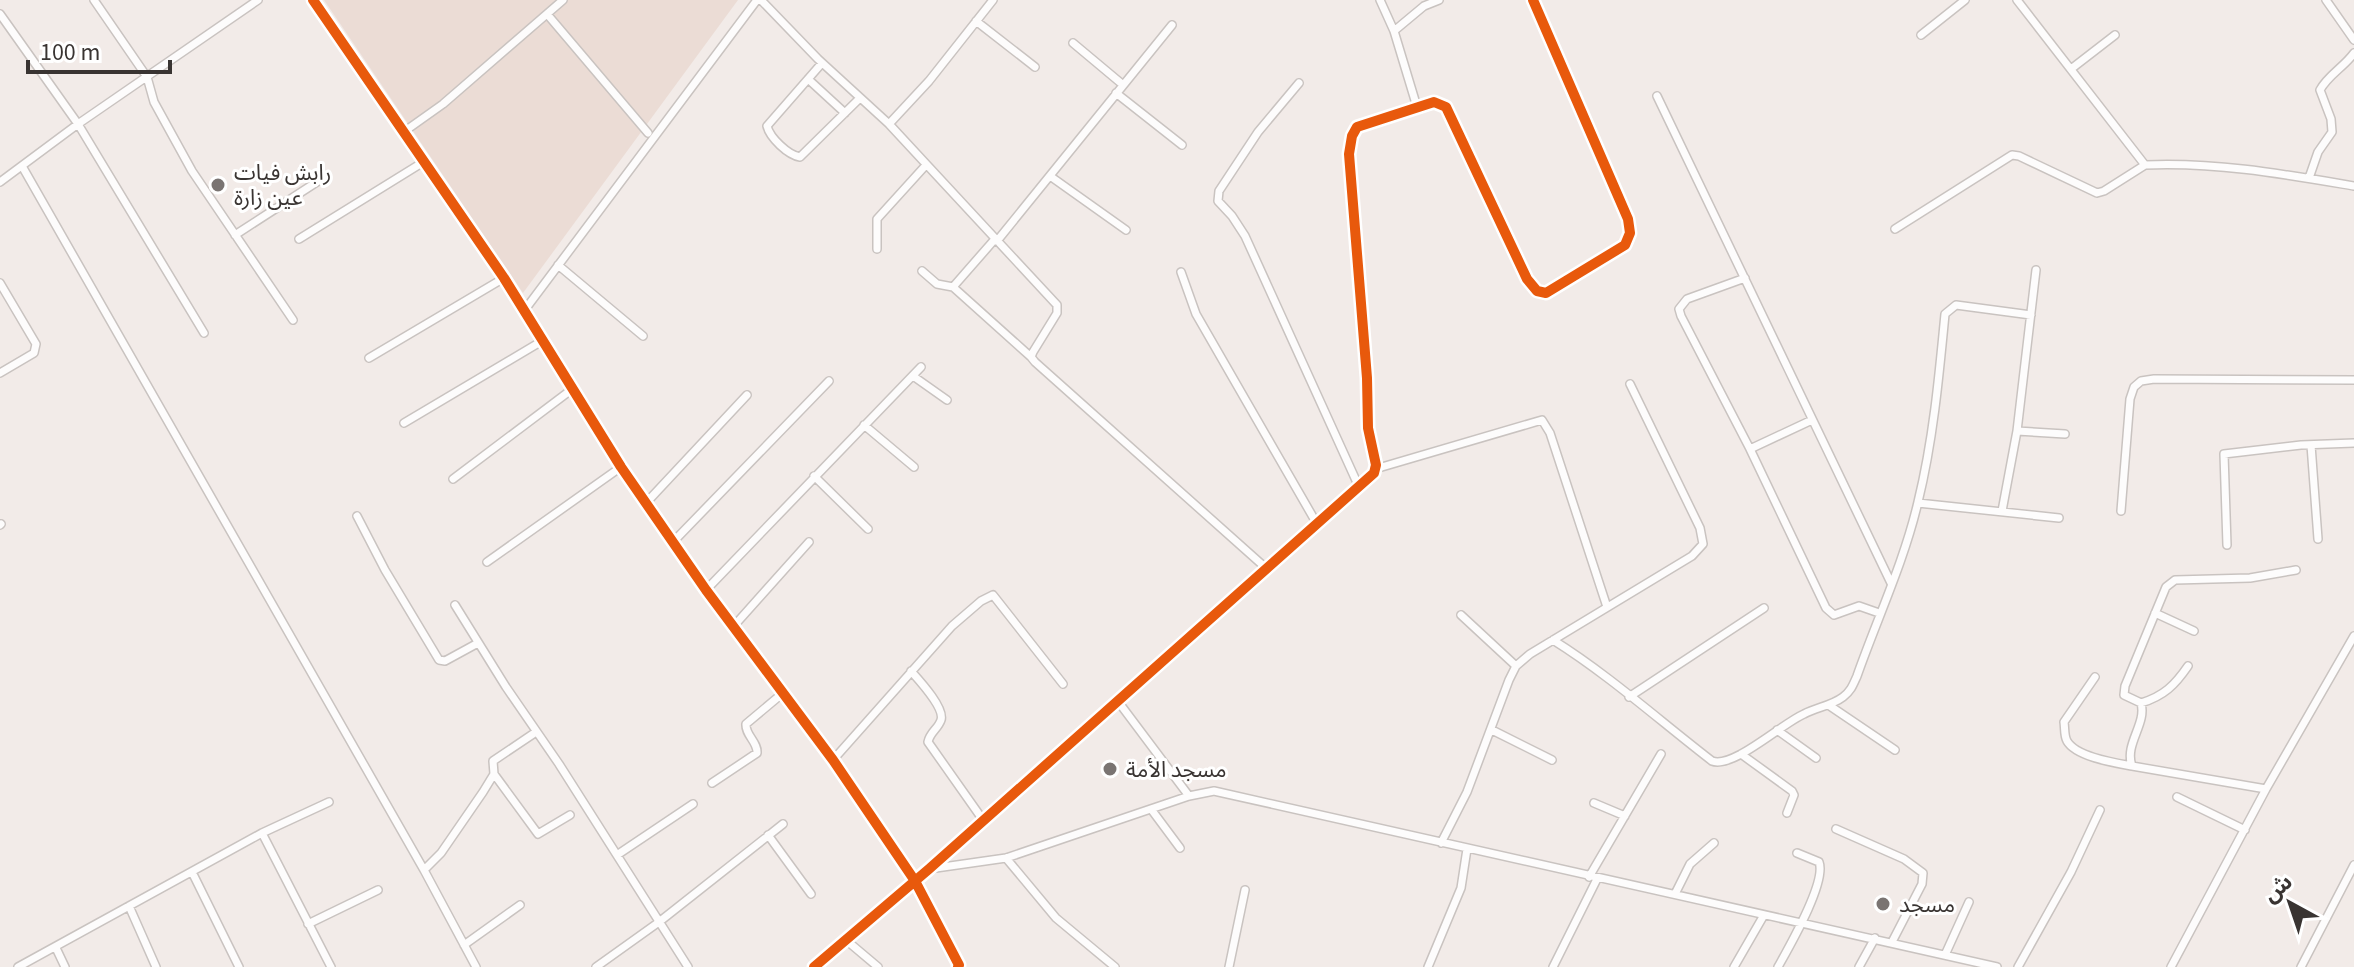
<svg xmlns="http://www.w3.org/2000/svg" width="2354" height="967" viewBox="0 0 2354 967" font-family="'Source Sans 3','Noto Sans Arabic',sans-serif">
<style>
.built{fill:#ebdcd5}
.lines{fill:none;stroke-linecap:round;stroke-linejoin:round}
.minor-casing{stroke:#c9c3c0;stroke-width:10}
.minor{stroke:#fdfcfc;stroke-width:7}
.cycleway-casing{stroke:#fff;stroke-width:15}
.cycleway{stroke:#e8590c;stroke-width:10}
.poi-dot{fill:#7a7472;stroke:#fff;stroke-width:3}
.labels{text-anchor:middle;stroke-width:6;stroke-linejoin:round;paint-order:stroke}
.poi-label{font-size:22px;fill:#393432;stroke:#fff;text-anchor:start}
</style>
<rect width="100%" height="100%" fill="#f2ebe8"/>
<path class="built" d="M324,0h414l-215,293z"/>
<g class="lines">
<g class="minor-casing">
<path id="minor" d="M94,0l53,77 7,25 38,69 101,149
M313,0l191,278 117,189 85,123 127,170 82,121 44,84 -1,2
M761,0l57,59 71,65 168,181v8l-24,39 -2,5 4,5 232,207
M1380,0l14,31
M2017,0l128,165c72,-3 138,9 209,21
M2326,0l28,40
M0,14l78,110 126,209
M547,14l101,119
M976,21l59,46
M1921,35l44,-35
M1073,43l49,41
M822,63l-55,63c3,12 21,29 33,31l60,-59
M2071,69l44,-34
M808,79l37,34
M1299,83l-41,49 -39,59 -1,10 14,15 13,20 114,251
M1116,93l66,52
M1657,96l234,487
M1417,107l-23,-76 30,-25 15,-6
M889,124l40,-43 64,-81
M405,131l38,-27 120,-104
M22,166l402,704 52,97
M1050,176l76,54
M2309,178l9,-26 14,-20 -1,-13 -11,-29c8,-15 24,-23 34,-37
M0,182l78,-58 180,-124
M1895,229l117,-74 7,1 78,37 7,-2 41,-26
M235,235l88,-57
M299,239l126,-78
M995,239l-42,48 78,70
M997,241l175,-216
M877,249v-30l49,-54
M558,265l85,71
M922,271l15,13 16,3
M1181,272l15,42 121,210
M1745,278l-58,21 -8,10 2,7 69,133 76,159 8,7 25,-9 20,7
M0,283l36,61 -2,9 -34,20
M524,311l233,-311
M369,358l135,-80
M913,376l34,24
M404,423l138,-82
M864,425l50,42
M2017,431l48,3
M2311,445l7,94
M1750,449l62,-29
M1375,469l167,-49 8,13 57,174
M814,476l54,53
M453,479l118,-89
M646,503l101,-108
M1918,503l141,15
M2002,511l15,-80 19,-161
M2121,511l9,-112 4,-12 7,-6 13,-2 200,1
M357,516l28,54 54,90 6,1 33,-18
M0,525l1,-1
M673,542l156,-161
M2227,545l-3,-91 77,-9 53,-2
M487,562l134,-95
M706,590l215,-223
M455,605l51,82 53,77 129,203
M2155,613l39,18
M1461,615l55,51
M733,627l76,-85
M1553,640c56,35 107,81 159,121 21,8 69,-37 92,-47 13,-7 27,-8 39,-17 8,-6 10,-12 14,-21 20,-57 47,-114 61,-174 15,-61 21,-125 27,-188l11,-9 75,10
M2188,666c-13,19 -24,30 -47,37l-17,-8 1,-9 41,-99 9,-7 75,-2 46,-8
M911,671c8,9 34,37 30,49 -3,9 -11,12 -13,22l55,78
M2095,677l-31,45c1,6 0,14 3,19 9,16 49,22 65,25
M1629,697l135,-89
M1117,700l72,96
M2141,703c6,21 -17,41 -9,63l134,23
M1830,706l65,44
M1492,730l60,30
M1777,730l39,28
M1741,754l51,37 2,4 -7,18
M833,760l119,-134 29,-25 12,-6 70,89
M494,774l44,60 32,-19
M712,783l45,-30c1,-11 -12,-18 -11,-29l37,-31
M2177,797l68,33
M1594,803l31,13
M1151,809l29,39
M1836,829l68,30 19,14 -1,11 -30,58
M262,833l69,134
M768,835l43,59
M1441,843l26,-51 42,-112 7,-14 14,-12 162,-98 11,-12 -3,-16 -70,-144
M617,855l76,-51
M1006,858l50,60 59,49
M929,869l77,-11 183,-62 25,-5 783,176
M424,870l17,-17 42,-61 11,-18 -1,-13 43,-29
M192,872l47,95
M1589,877l72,-123
M1675,894l15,-30 24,-21
M129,906l27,61
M308,924l70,-34
M846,940l32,27
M464,945l56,-40
M56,948l9,19
M1945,955l24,-53
M18,967l244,-134 67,-31
M596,967l63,-45 124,-98
M814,967l115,-98 445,-396 2,-8 -8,-37 -1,-50 -18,-224 3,-18 5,-9 77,-25 12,5 81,172 10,12 9,2 79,-48 5,-12 -2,-14 -95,-219
M1229,967l16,-77
M1428,967l33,-79 6,-39
M1553,967l44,-88
M1734,967l30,-52
M1778,967c11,-20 49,-85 41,-105l-22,-9
M1859,967l16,-29
M2018,967l53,-95 29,-62
M2171,967l95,-178 88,-153
M2301,967l53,-102"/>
</g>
<use href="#minor" class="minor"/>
<g class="cycleway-casing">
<path id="cycleway" d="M313,0l191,278 117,189 85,123 127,170 82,121 44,84 -1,2
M814,967l115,-98 445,-396 2,-8 -8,-37 -1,-50 -18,-224 3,-18 5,-9 77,-25 12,5 81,172 10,12 9,2 79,-48 5,-12 -2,-14 -95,-219"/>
</g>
<use href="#cycleway" class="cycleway"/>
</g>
<g class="poi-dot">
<circle cx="218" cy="185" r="8"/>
<circle cx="1110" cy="769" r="8"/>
<circle cx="1883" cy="904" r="8"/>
</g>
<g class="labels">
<g class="poi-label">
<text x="234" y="180">رابش فيات<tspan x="234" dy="25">عين زارة</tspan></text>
<text x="1126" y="777">مسجد الأمة</text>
<text x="1899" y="912">مسجد</text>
</g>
</g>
<g transform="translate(2290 903) rotate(320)" stroke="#ffffff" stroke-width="6" paint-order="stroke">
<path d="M0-6L14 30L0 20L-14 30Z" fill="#393432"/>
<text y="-12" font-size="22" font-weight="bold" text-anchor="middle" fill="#393432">ش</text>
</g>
<path d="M28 60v12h142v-12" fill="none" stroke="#393432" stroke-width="4"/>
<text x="40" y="60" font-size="24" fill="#393432" stroke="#ffffff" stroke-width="6" paint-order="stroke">100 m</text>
</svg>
